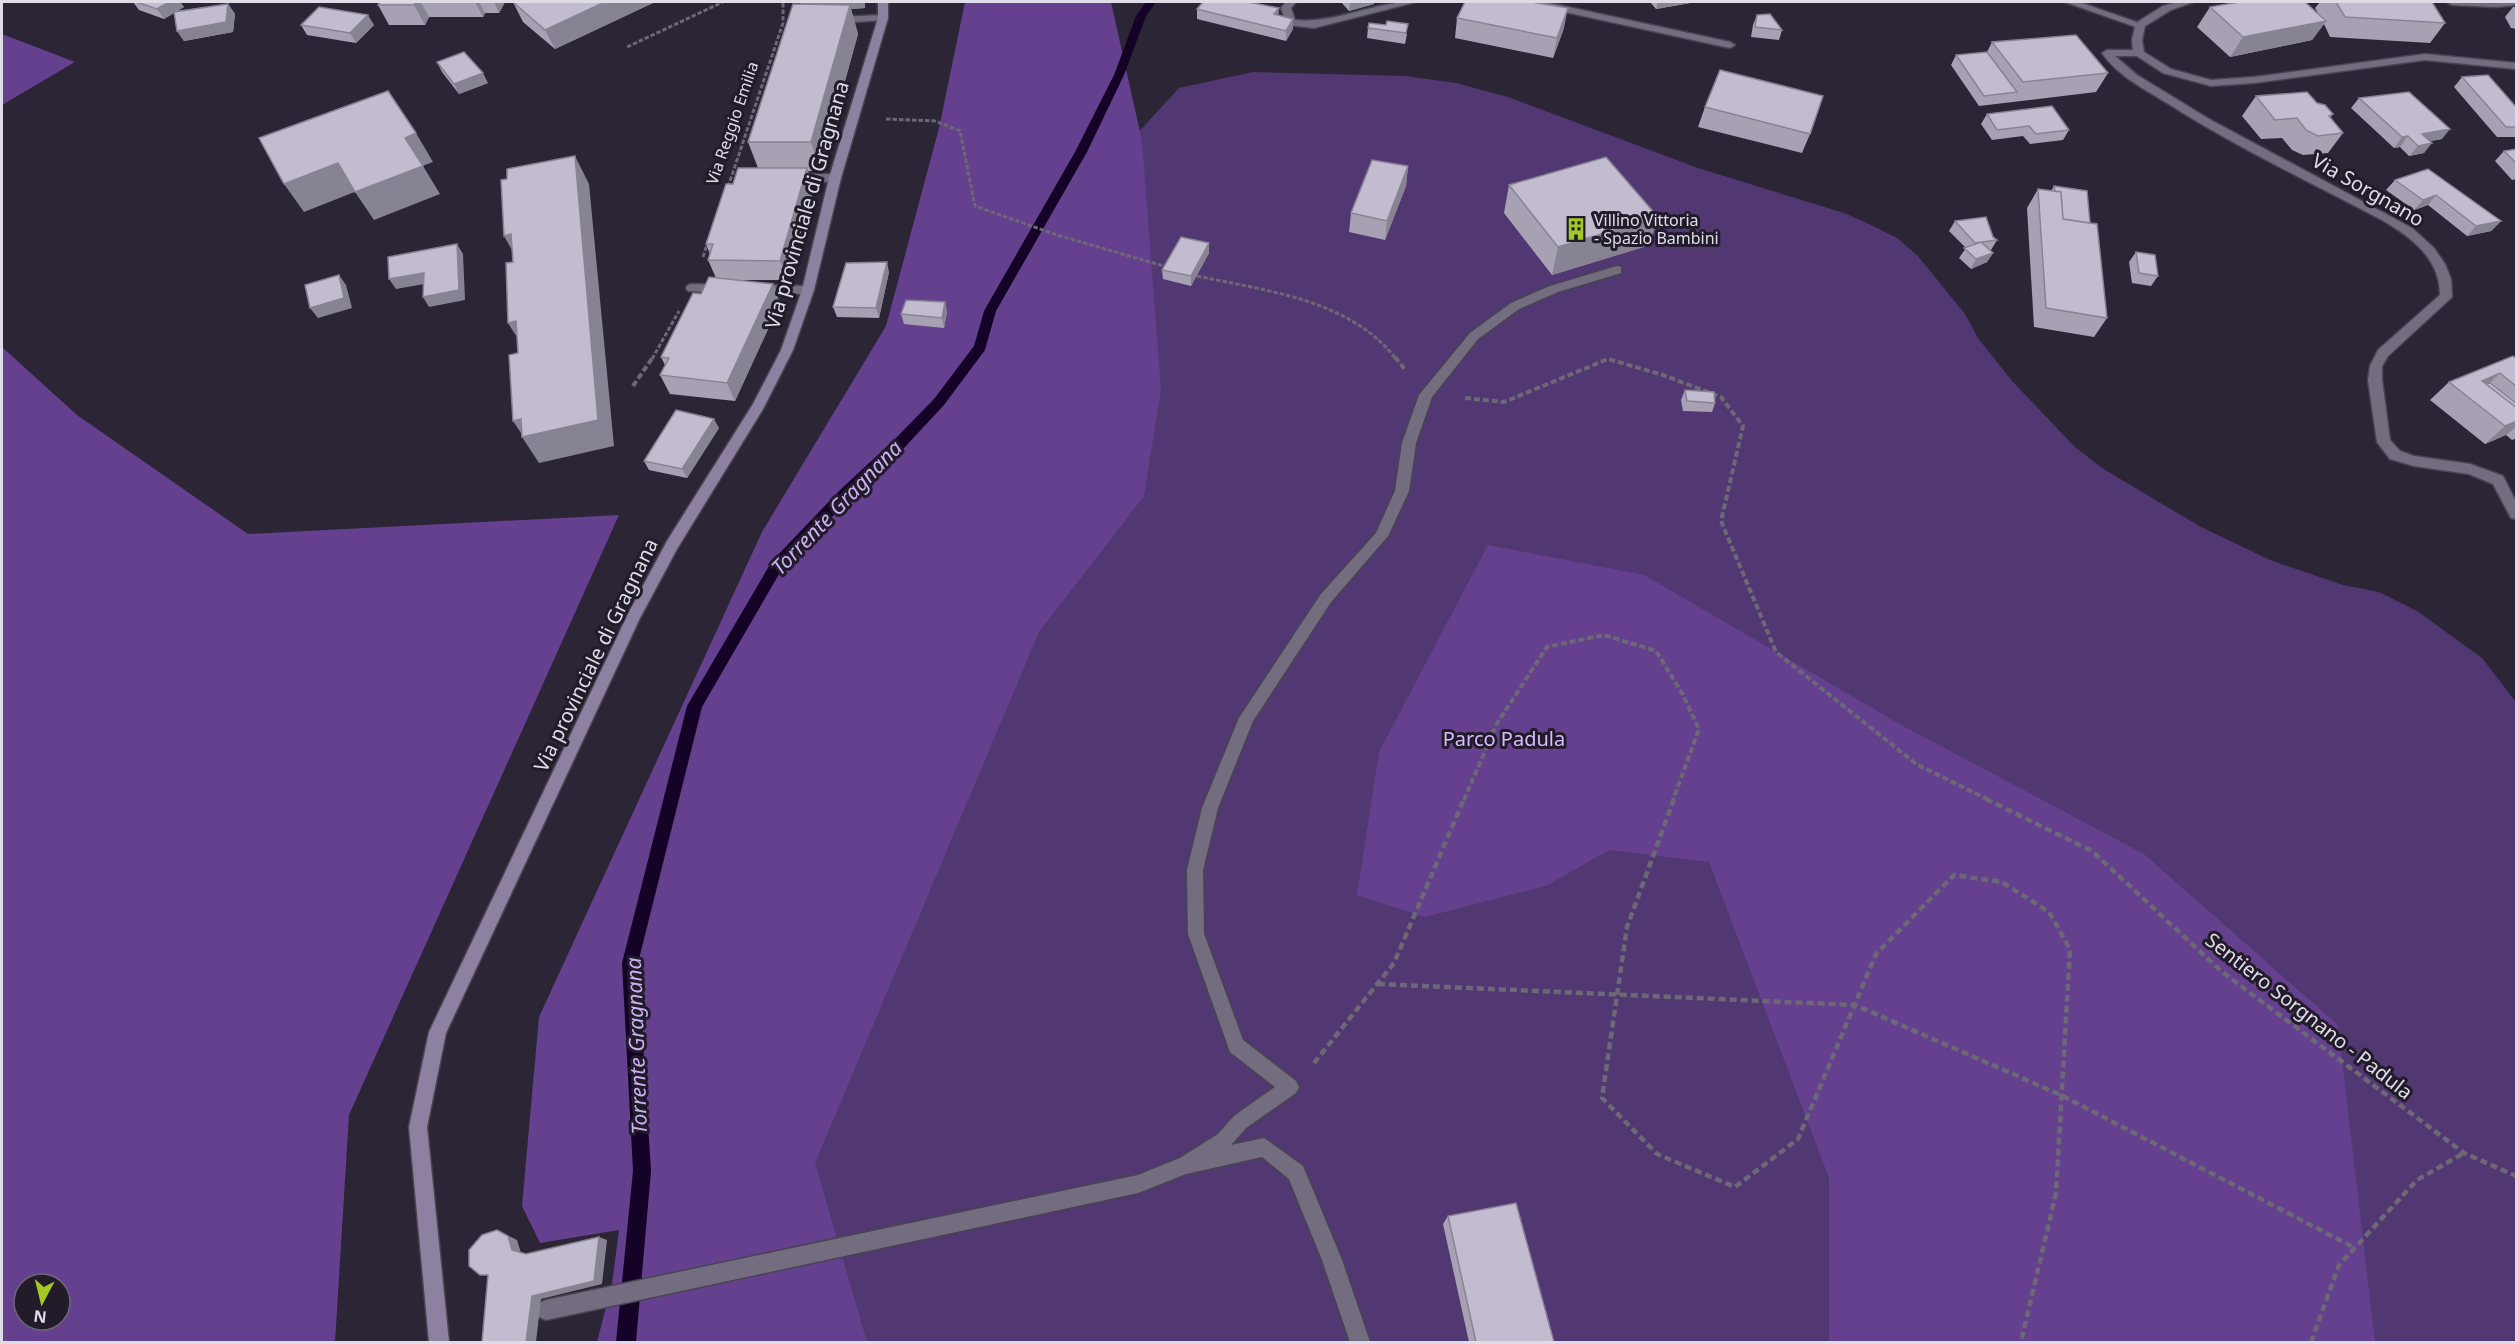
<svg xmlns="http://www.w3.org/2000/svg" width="2518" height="1344" viewBox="0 0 2518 1344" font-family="'Noto Sans',sans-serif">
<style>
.green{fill:#523872}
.forest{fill:#64408e;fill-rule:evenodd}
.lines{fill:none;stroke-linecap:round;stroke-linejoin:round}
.stream{fill:#140227;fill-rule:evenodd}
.lane-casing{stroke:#494451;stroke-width:3}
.street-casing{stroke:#494451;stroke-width:3}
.secondary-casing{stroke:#494451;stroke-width:3}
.path-far2{stroke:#6d6876;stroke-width:3;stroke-dasharray:4.5 2;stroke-linecap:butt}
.path-far1{stroke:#6d6876;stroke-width:4;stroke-dasharray:6 3;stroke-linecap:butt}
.path{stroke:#6d6876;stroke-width:4.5;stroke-dasharray:7 4;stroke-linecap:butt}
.lane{fill:#746d80;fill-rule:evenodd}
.street{fill:#746d80;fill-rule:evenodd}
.secondary{fill:#8d80a1;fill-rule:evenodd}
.wall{fill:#a8a1b3}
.shaded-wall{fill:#888392}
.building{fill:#c3bbd0;stroke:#888392;stroke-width:1.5}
.labels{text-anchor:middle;stroke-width:6;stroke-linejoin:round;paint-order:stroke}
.far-street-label{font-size:16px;fill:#e0dce7;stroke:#211b2a}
.far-poi-label{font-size:16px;fill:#e0dce7;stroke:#211b2a;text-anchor:start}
.street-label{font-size:20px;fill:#e0dce7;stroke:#211b2a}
.park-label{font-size:20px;fill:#d7bcfe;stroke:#211b2a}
.water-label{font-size:21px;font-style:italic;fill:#cab0f1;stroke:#211b2a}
</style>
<rect width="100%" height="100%" fill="#2b2535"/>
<path class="green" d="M1253,72l152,4 51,7 52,14 190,71 146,45 27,12 26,13 20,17 48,59 13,24 34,43 63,66 27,21 97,58 71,34 73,25 36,7 38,19 65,47 34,44v640h-1684l-34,-327 313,-853 68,-74z"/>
<path class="forest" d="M965,2h146l31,139 19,249 -17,106 -105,136 -224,531 52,179h-270l15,-58 7,-54 -79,13 -18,-37 17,-189 223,-485 124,-206 53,-198z
M2,34l73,28 -73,43z
M2,347l75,68 171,119 371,-19 -270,600 -14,227h-333zM24,1284h36v36h-36z
M1488,545l156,30 259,151 241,128 194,171 37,317h-546v-164l-120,-316 -100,-12 -63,36 -121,31 -68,-22 22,-143z"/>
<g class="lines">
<path class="stream" d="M1146,2h10l-10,14 -22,59 -37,77 -91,159 -11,39 -41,55 -39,42 -55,51 -68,71 -80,138 -64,256 13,208 -15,171h-20l17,-171 -11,-208 65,-257 85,-145 68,-71 55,-51 39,-40 40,-53 10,-35 91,-159 39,-77 22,-59z"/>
<g class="lane-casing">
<path id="lane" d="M2065,2h14l66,23 -5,3 -4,-1z
M883,15l5,3 -1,2 -51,3 -5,-3 5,-3z
M790,174h45l6,4 -6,4 -49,-1 -2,-3z
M1617,266l4,1v6l-63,19 -39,17 -41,30 -46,58 -16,46 -7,48 -21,45 -57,66 -78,119 -35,87 -15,62 1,64 39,106 53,41 3,6 -3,6 -50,35 -15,17 33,-7 39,28 39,94 28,82h-20l-28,-82 -33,-81 -27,-22 -76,17 -48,19 -592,127 -7,-3 -3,-7 3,-7 7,-3 592,-125 42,-17 38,-24 16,-18 41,-29 -45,-35 -42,-118 -1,-64 15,-62 37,-90 82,-124 55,-61 19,-42 7,-48 17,-48 51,-62 41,-30 39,-17z"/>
</g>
<g class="street-casing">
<path id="street" d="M1286,2h10l-5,6 4,12c42,4 82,-20 121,-18l-102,26 -27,-3 -6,-17z
M1528,2h17l185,40 5,3 -5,3 -197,-43z
M2178,2h15l-22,8 -26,16 -3,14 2,12 27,17 40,11 43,-3 171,-23 91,9v6l-91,-9 -171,23 -43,3 -48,-13 -26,-17h-22l22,19 72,44 203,109 22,20 11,16 6,15 1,18 -64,59 -6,10v14l8,60 10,11 14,5 56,8 33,12 13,26v17l-5,-1 -18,-34 -24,-10 -55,-8 -24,-7 -13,-17 -9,-62 2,-14 8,-16 62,-55c0,-37 -29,-58 -58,-75 -72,-38 -146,-73 -215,-117 -24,-15 -49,-27 -65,-50l5,-3h26l-1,-10 4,-17 27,-17z
M2447,2h69v3l-20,2 -44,-2z
M692,284l32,1 6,4 -6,4 -36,-2 -2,-3 2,-3z
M757,285l51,1 6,4 -6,4 -51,-1 -6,-4z"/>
</g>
<g class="secondary-casing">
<path id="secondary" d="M878,2h10v16l-47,160 -27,112 -21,60 -30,59 -86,140 -37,69 -194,415 -19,94 22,215h-20l-20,-215 20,-95 200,-420 38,-71 86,-137 28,-54 21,-60 27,-112 49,-160z"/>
</g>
<path class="path-far2" d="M627,47l96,-45
M886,119l49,2 25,10 15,75 82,29 110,32
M728,187l55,-164v-21
M703,257l5,-15
M1197,276c69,15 153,23 199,83
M652,359l27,-48"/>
<path class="path-far1" d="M1395,357l11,14
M633,386l20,-29
M1465,398l39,4 104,-43 55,16 58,22 22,29 -22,95 55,131 140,112 73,36
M1464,800l32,-75 51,-78 57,-12 52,16 26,42 17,36 -26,71"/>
<path class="path" d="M1674,799l-47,128 -25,171 55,56 78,33 63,-48 78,-185 78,-79 48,7 47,30 21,37 -14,244 -35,149
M1986,799l106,52 129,120 243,182 52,23
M1378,984l477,21 206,90 294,153
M1314,1063l80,-100 70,-164
M2311,1342l28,-77 78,-85 47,-27"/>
<use href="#lane" class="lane"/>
<use href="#street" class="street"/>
<use href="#secondary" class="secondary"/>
</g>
<path class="wall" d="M133,2h47l4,5 -7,4 51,-7 7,10 -2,18 -49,9 -7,-10 -3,-18 -10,6 -25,-9z
M380,2h125l-6,11h-14l-2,4h-54l-4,8h-36l-11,-20z
M513,2h142l-100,47 -32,-27z
M800,2h65v6l-14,1 7,25 -38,137h-12l6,17 -27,92h-54l47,23 -45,98 -65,-7 -10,-19 5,-10 -4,-8 40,-63 15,-16 -8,-18 2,-6 -4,-10 27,-60 25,-16 -10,-26 56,-137 -3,-1z
M1250,2l29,6 -1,7 15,4v10l-7,12 -89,-22v-10z
M1341,2h33v2l-25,7z
M1650,2h46l-40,7z
M2320,2h112l13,21 -15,20 -100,-6 -6,-13 -12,16 -82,17 -33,-30 13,-20 108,6 -3,-5z
M2513,7h4v22l-6,-1 -6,-11z
M1757,15l25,15 -3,10 -28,-3 2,-12z
M1457,18l107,10 -11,30 -98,-20z
M1387,21l20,13 -2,10 -38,-6 1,-10 18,-3z
M301,25h73l-18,18 -49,-8z
M1992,42l116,31 -12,19 -117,14 -28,-41 5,-10 31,-3z
M437,62l51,21 -29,11 -17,-22z
M2462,77l55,31v29h-20l-43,-50z
M2256,96l61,7 16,11 -3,4 13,15 -15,20 -25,2 -11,-5 -10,-12 -21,1 -19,-23z
M2359,98l83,41 -12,2 -6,12 -15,3 -9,-9 -6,1 -43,-40z
M1705,107l105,27 -8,19 -104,-26z
M1987,114l82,16 -6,10 -33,4 -7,-8 -31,4 -11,-16z
M2517,149v30l-5,1 -17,-19 9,-10z
M1408,166l-2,20 -21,54 -36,-8 2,-19z
M2428,169l73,52 -10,10 -24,5 -39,-31 -14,5 -28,-20 9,-10z
M1509,185l141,60 -98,30 -48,-62z
M2054,186l36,37 17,95 -13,19 -60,-10 -7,-119 11,-19 13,2z
M1955,221l42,19 -6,10h-1l3,3 -6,9 -16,7 -12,-11 7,-10 -17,-17z
M1209,243v10l-18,33 -28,-7 -1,-9z
M2136,252l22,24 -7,10 -19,-3 -3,-21z
M889,272l-10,46 -42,-1 -4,-10z
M945,302l2,10 -3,16 -40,-4 -3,-10z
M2517,359v79l-5,2 -6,-5 -21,9 -55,-44 19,-18z
M1685,390l30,13 -3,9 -29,-1 -2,-11z
M719,428l-32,50 -38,-8 -5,-9z
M1448,1216l106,126h-85l-26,-118z"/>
<path class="shaded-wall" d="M169,2h11l4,5 -20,12 -7,-10z
M416,2h5l8,15 -4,8 -11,-20z
M475,2h4l6,11 -2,4z
M494,2h11l-6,11z
M605,2h50l-100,47 -10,-19z
M800,2h65v6l-14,1 7,25 -38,137 -9,-29 -4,-127 -3,-11h-3z
M1350,2h24v2l-25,7z
M1658,2h38l-40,7z
M228,4l7,10 -2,18 -49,9 -7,-10z
M1279,8l-1,10 -4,-4z
M1568,8l-4,20 -11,30 4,-20z
M368,15l6,10 -18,18 -6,-10z
M1293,19v10l-7,12v-10z
M2326,21l-14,19 -82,17 13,-20z
M483,73l5,10 -29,11 -5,-10z
M2450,129l-8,10 -26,5 6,-10z
M416,133l17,29 -11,4 -17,-28z
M2408,136l-8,11 -6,1 8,-11z
M2432,143l-8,10 -15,3 9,-10z
M575,156l14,28 25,262 -75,17 -17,-26 1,-1 -10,-15z
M338,163l19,28 -53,21 -20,-28z
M423,166l17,28 -66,26 -19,-28z
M1408,166l-2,20 -21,54 2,-19z
M807,168l7,20 -27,92 -7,-19z
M2436,195l-8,10 -14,5 9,-10z
M1658,217l-8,28 -98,30 6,-28z
M2501,221l-10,10 -24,5 9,-10z
M511,234l9,30 -16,-28z
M1209,243v10l-18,33v-10z
M457,244l6,10 2,46 -36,7 -6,-10z
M1993,253l-6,9 -16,7 5,-10z
M887,262l2,10 -10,46 -3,-10z
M424,273l6,10 -34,6 -7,-10z
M339,275l7,10 6,23 -34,10 -8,-10z
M773,284l7,19 -45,98 -8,-18z
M945,302l2,10 -3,16 -2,-10z
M516,321l9,29 -17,-27z
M2500,373l-20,19 2,-11z
M714,419l5,9 -32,50 -5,-9z
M2517,421v5l-11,9 -21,9 20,-18z
M497,1230l20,10 4,13 -9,-3z
M599,1237l8,3 -5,44 -61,15 -5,43h-10l6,-46z"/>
<path class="building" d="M136,2h33l-12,7z
M380,2h36l-2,3h-36z
M513,2h92l-60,28z
M1203,2h45l31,6 -5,6 19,5 -7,12 -89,-22z
M1465,2h66l37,6 -11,30 -100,-20z
M2239,2h66l21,19 -83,16 -33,-30z
M2336,2h96l13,21 -100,-6z
M228,4l-2,18 -49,9 -3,-19z
M793,4l57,1 -39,137h-63z
M319,7l49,8 -18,18 -49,-8z
M1770,14l12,16 -27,-3 2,-12z
M1387,21l21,3 -2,9 -38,-5 1,-5 17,2z
M2076,35l32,38 -85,9 -31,-40z
M464,52l19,21 -29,11 -17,-22z
M1987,52l30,40 -33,4 -28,-41z
M1720,70l103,26 -13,38 -105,-27z
M2488,75l29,33v19h-11l-44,-50z
M388,91l28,42 -11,5 18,28 -68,26 -17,-29 -54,21 -25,-46z
M2307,92l10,11 8,2 8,9 -4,2 14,17 -25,3 -12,-6 -9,-12 -22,2 -19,-24z
M2409,92l41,37 -28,5 10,9 -14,3 -10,-10 -6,1 -43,-39z
M2052,106l17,24 -33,4 -7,-8 -32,4 -10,-16z
M2517,149v15l-13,-13z
M575,156l23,264 -76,17 -1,-18 -8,2 -4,-66 9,-2 -2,-32 -8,2 -2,-60 7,-1 -2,-28 -7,2 -3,-56 6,-1v-10z
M1606,157l52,60 -100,30 -49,-62z
M1372,160l36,6 -21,55 -36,-8z
M738,168h69l-27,93 -72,-1 5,-16h-7l20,-60h7z
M2428,169l73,52 -25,5 -40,-31 -13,5 -28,-20z
M2054,186l33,5 3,32 -27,-4 -2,-27 -6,-1z
M2038,189l23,3 2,27 34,5 10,94 -61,-10z
M1986,217l7,20 4,3 -22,3 -20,-22z
M1181,237l28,6 -18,33 -29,-6z
M1981,242l12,11 -17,6 -12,-11z
M457,244l2,46 -36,7 1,-24 -35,6 -1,-22z
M2136,252l19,3 3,21 -19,-3z
M887,262l-11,46 -43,-1 13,-44z
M339,275l5,23 -34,10 -5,-23z
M709,277l64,7 -46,99 -67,-8 9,-17 -8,-1 32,-64 8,1z
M906,300l39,2 -3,16 -41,-4z
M2513,356l4,3v28l-17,-14 -18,8 35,27v13l-12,5 -56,-44z
M2490,383l27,21v4l-31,-24z
M1685,390l29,2 1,11 -28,-2z
M676,410l38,9 -32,50 -38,-8z
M1516,1203l38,139h-78l-28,-126z
M497,1230l11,6 4,14 14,4 73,-17 -5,44 -62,15 -6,46h-44l6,-67h-8l-11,-9v-16l13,-15z"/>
<defs>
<g id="building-bare" transform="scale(1.8)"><path d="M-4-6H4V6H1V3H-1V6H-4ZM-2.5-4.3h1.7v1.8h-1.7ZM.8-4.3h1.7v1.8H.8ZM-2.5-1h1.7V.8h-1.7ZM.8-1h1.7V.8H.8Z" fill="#a2c927" stroke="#211b2a" stroke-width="2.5" paint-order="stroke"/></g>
</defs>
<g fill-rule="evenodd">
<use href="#building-bare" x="1576" y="229"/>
</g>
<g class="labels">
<g class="far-street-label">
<text transform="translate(732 123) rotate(-71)" y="6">Via Reggio Emilia</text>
</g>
<g class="far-poi-label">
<text x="1594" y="226">Villino Vittoria<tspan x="1594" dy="18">- Spazio Bambini</tspan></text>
</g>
<g class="street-label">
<text transform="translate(2368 190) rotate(30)" y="7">Via Sorgnano</text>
<text transform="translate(807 205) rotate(-74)" y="7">Via provinciale di Gragnana</text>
<text transform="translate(596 655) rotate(-64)" y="7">Via provinciale di Gragnana</text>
<text transform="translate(2309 1016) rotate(38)" y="7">Sentiero Sorgnano - Padula</text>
</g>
<g class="park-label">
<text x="1504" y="746">Parco Padula</text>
</g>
<g class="water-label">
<text transform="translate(837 508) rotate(-46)" y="7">Torrente Gragnana</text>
<text transform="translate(637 1046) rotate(-92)" y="7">Torrente Gragnana</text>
</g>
</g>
<rect width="2518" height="1344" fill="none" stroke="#e0dce7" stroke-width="6"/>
<g transform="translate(42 1302) rotate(187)"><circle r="28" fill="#211b2a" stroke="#6d6876" stroke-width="1.5"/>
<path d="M0-4.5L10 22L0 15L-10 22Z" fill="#a2c927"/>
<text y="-9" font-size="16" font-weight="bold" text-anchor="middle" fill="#e0dce7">N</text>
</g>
</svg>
